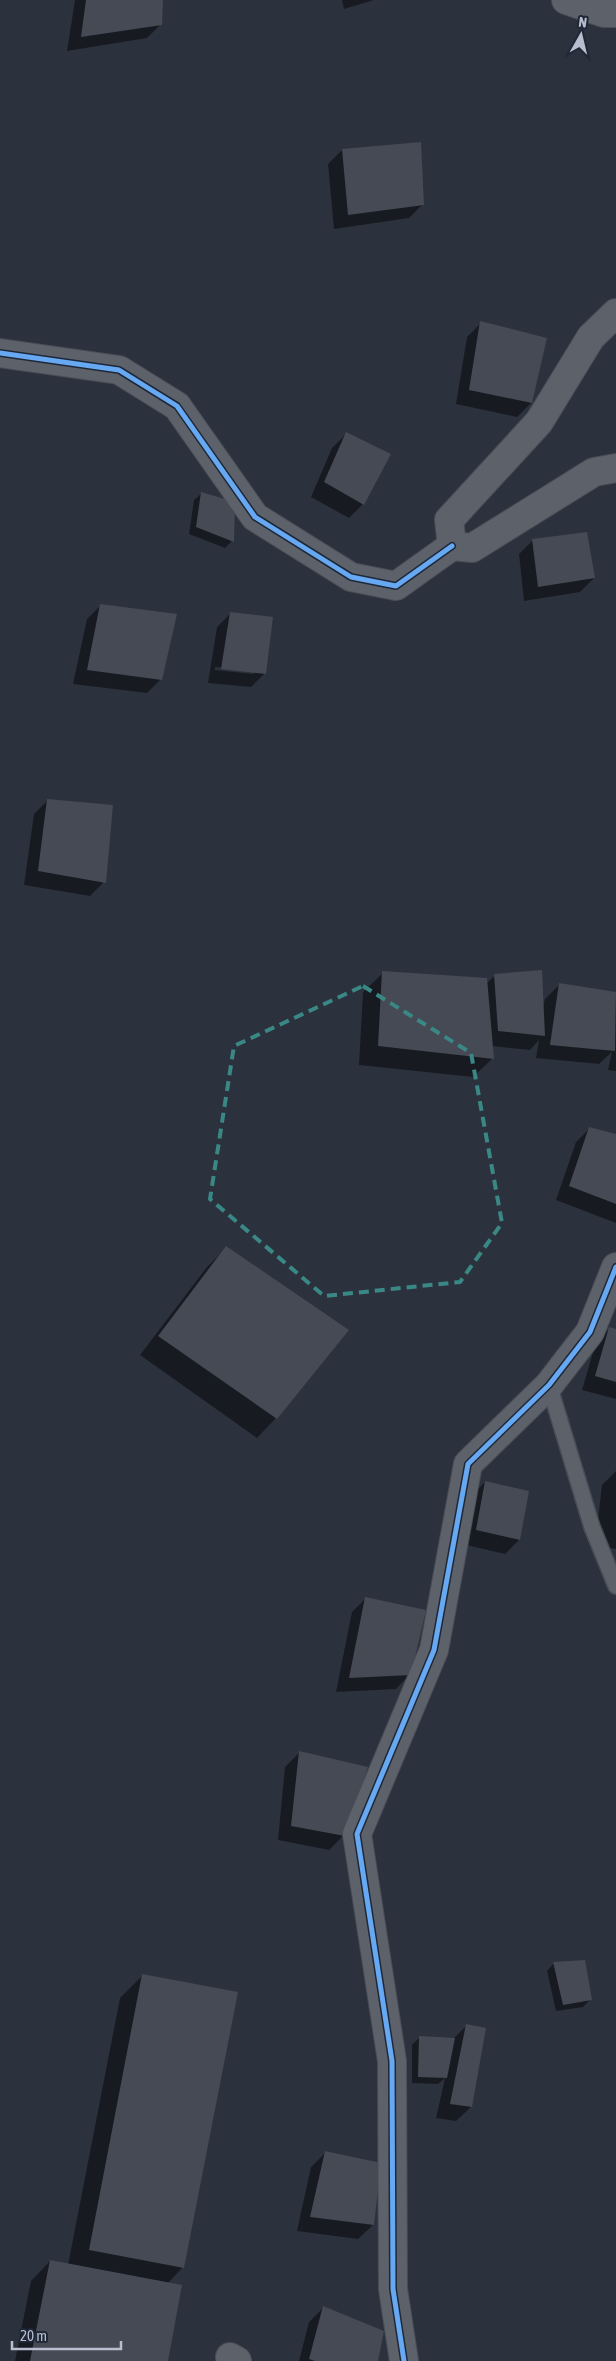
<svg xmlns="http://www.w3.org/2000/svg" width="616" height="2361" viewBox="0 0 616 2361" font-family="'Asap Condensed',sans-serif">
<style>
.shadow{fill:#0007;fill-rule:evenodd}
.building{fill:#454a54}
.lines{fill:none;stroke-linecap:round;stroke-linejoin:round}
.lane-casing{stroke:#494d56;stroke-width:18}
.street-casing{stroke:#494d56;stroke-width:30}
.lane{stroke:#5d616a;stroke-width:15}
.street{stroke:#5d616a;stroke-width:28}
.cycleway-casing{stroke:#1f2838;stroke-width:8}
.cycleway{stroke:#66a8f1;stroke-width:5}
.marked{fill:none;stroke:#398886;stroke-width:4;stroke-dasharray:10 6;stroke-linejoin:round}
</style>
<rect width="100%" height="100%" fill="#2c323d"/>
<path class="shadow" d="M75,0h87l-1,24 -14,14 -80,13z
M342,0h32l-30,9z
M342,150l81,54 -14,14 -75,11 -6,-65z
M481,323l50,80 -14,14 -61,-13 11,-67z
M346,434l17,70 -14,14 -38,-21 21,-49z
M202,493l30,48 -7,7 -36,-14 5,-34z
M533,540l61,38 -14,14 -56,9 -5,-47z
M101,605l60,74 -14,14 -74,-9 14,-65z
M231,613l34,60 -14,14 -43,-4 9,-56zM215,667l39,4v3l-39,-4z
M48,800l56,82 -14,14 -66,-11 10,-71z
M383,973l103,11 9,-9 48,31 2,-7 14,-14 57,8v78l-8,-1 4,-18 -13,12 -63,-6 3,-18 -9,10 -38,-4 1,12 -20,19 -114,-12 4,-73z
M590,1128l26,8v87l-60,-23 20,-58z
M227,1247l120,84 -71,87 -19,20 -117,-83 67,-88z
M610,1328l6,2v69l-34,-9 14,-48z
M616,1471v78l-21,-3 7,-61z
M485,1482l34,58 -14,14 -43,-10 9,-48z
M366,1598l44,76 -14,15 -60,3 16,-80z
M299,1753l44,83 -14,14 -51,-10 7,-73z
M554,1963l37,36 -8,8 -27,4 -9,-40z
M143,1975l93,18 -54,275 -15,16 -1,77h-151l16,-80 19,-20 18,4 52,-267z
M467,2025l4,82 -15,14 -20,-3 9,-40 -7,6 -26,-1v-38l8,-8 33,2z
M326,2152l47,73 -15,14 -61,-8 14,-64z
M323,2308l54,53h-78l10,-39z"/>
<path class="building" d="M86,0h77l-1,25 -81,12z
M421,142l3,63 -76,10 -6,-66z
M480,321l67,17 -15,65 -63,-13z
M346,432l45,22 -27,51 -40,-23z
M201,492l34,10 -1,40 -38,-15z
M587,532l8,46 -57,9 -6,-48z
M100,604l77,10 -15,66 -75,-10z
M230,612l43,5 -7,57 -45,-5z
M47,799l66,6 -7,78 -68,-12z
M542,970l3,66 -47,-5 -4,-57z
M382,971l105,7 7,81 -116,-13z
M559,983l57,9 -1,59 -65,-6z
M589,1127l27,7v70l-47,-18z
M226,1246l123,84 -72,89 -119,-83z
M609,1327l7,2v53l-21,-6z
M485,1481l44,10 -9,49 -44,-10z
M365,1597l61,13 -15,65 -62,3z
M299,1751l69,16 -23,69 -54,-10z
M585,1960l7,40 -29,5 -10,-43z
M142,1974l96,18 -54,276 -95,-18z
M466,2024l20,4 -14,79 -22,-3z
M419,2036l36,2 -8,40 -29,-1z
M325,2151l56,12 -7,62 -64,-8z
M50,2260l132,25 -14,76h-138z
M323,2306l61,25 -6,30h-63l-6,-2z"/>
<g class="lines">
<g class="lane-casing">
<path id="lane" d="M549,1385l43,142 24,59"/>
</g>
<g class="street-casing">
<path id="street" d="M566,0l38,13h12
M616,313l-25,24 -52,85 -90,98 3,26 20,2 122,-76 22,-4
M0,353l119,17 58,36 78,111 96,60 45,9 56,-40
M230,2357l7,4
M404,2361l-11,-72 -1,-228 -35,-227 77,-184 34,-186 81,-79 41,-53 26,-65"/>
</g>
<use href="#lane" class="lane"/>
<use href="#street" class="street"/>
<g class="cycleway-casing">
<path id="cycleway" d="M0,353l119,17 58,36 78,111 96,60 45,9 56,-40
M404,2361l-11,-72 -1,-228 -35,-227 77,-184 34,-186 81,-79 41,-53 26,-65"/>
</g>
<use href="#cycleway" class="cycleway"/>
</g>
<path class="marked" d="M363,986l108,67 31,170 -42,59 -136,14 -114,-97 24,-153z"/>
<g transform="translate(581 35) rotate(8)" stroke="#1f2838" stroke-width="4" paint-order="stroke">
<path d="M0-4L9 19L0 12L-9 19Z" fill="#b8becd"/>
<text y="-8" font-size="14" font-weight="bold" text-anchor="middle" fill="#b8becd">N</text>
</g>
<path d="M12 2341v8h109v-8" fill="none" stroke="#b8becd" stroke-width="2.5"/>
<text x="20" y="2341" font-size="15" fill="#b8becd" stroke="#1f2838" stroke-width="4" paint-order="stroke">20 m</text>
</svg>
